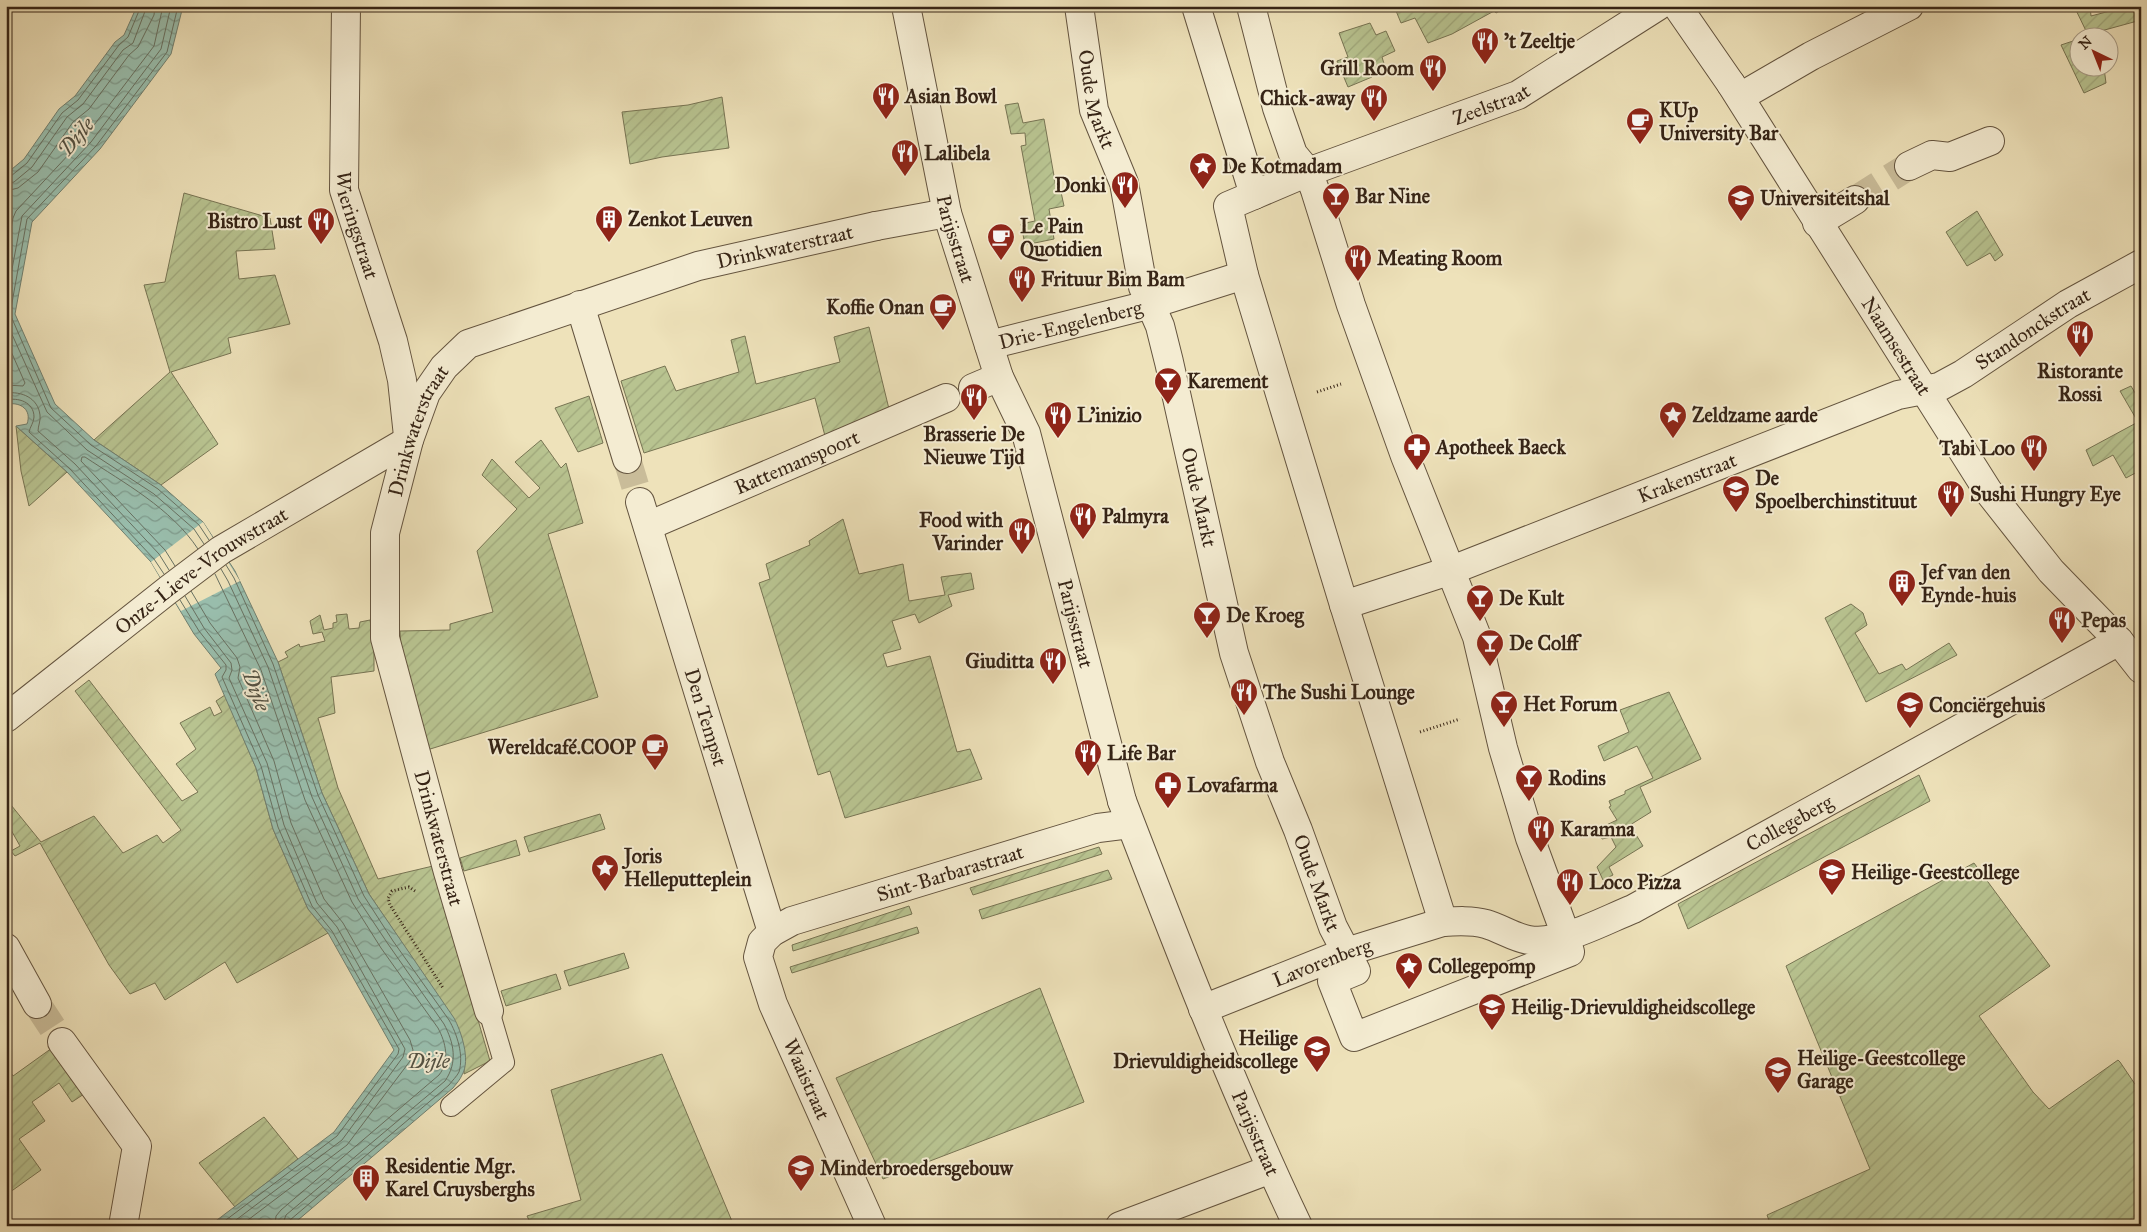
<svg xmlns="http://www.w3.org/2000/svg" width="2147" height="1232" viewBox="0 0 2147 1232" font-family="'IM FELL Great Primer',serif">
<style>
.garden{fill:url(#garden-furrows);stroke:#777453}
.water{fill:url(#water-waves);stroke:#718071}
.pier{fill:#eee2ba}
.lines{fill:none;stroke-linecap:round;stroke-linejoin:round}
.shore{stroke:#687162;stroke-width:1}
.pedestrian-tunnel{stroke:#c9bc99;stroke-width:28;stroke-dasharray:28 14;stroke-linecap:butt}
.minor-tunnel{stroke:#c9bc99;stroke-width:28;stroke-dasharray:28 14;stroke-linecap:butt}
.service-casing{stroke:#64543f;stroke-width:22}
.pedestrian-casing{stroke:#64543f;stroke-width:30}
.minor-casing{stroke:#64543f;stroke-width:30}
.path{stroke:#362416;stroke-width:3;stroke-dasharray:1 2.5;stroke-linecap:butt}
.service{stroke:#f4ecd2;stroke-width:20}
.pedestrian{stroke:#f4ecd2;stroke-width:28}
.minor{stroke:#f4ecd2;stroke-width:28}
.labels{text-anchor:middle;stroke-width:4;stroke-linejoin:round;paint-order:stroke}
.poi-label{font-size:20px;font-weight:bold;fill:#362416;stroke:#f4ecd2;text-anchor:start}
.street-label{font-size:20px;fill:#362416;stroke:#f4ecd2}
.water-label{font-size:21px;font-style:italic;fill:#545243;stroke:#f4ecd2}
</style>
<defs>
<pattern id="garden-furrows" width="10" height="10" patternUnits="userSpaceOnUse" patternTransform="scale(1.25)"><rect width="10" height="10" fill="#b8c390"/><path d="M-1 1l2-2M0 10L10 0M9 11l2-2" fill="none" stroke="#9fa77b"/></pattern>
<pattern id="water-waves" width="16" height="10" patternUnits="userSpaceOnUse" patternTransform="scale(1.25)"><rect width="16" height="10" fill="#99bead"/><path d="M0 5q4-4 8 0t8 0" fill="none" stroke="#7e9a8c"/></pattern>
</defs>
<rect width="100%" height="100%" fill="#eee2ba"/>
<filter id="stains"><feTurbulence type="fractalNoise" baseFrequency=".004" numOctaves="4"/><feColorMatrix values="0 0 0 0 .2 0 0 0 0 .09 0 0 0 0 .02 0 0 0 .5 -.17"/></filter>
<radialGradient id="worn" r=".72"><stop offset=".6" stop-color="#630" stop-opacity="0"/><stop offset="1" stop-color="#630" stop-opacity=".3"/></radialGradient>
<path class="garden" d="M1394,6h114l-12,7 -2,-2 -42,23 -24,9 -13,-25 -14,5z
M2074,6h16l1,10 38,-10h12v14l-40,11v6h-19l6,-2z
M1370,23l6,12 10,-4 9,20 -13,6 3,10 -15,7 2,3 -24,10 -11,-26 11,-4 -9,-24z
M2079,39l1,29h24l2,15 -22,10 -23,-48z
M722,97l7,51 -67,9 -32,7 -8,-52 66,-7z
M1018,103l5,20 21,-4 13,74 4,-1 3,14 -15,3 5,30 -29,6 -4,-21 14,-3 -14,-75 5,-1 -1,-12 -14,1 -6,-29z
M184,193l86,25 5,31 -39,2 3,28 36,-4 15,49 -62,14 3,15 -60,19 47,72 -57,41 -67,-45 76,-68 -26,-87 21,-3z
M1977,211l26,44 -8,6 -5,-8 -23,13 -21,-34z
M869,327l20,82 -64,27 -10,-38 -171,55 -23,-72 44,-15 11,25 63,-19 -8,-32 14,-4 11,48 84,-22 -6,-25z
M2131,386l10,17v67l-15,8 -13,-23 -20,11 -7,-16 52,-28 -18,-31z
M589,396l14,47 -25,9 -23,-44z
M16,426l51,46 -38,34 -8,-35z
M541,440l20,28 5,-5 17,60 -35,11 50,163 -171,53 -25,-84 -2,-35 50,-1v-6l43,-12 -16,-61 40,-42 -35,-34 10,-16 37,39 11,-10 -25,-26z
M843,519l16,55 44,-10 6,37 36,-6 -4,-18 30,-4 3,16 -26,6 4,11 -33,17 -4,-9 -23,7 9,28 -18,5 4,13 43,-11 27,96 13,-3 12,30 -137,39 -15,-47 -12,4 -59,-192 11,-4 -4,-15 44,-19 -1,-4z
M1851,604l12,9 4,12 -12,8 24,41 23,-10 4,6 43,-27 8,12 -91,47 -41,-84z
M347,614l2,15 10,-1 1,-6 10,-2 4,24v27l-43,6 4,36 -17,5 20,70 40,91 55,-13 57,195 -26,13c1,-23 0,-36 -11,-56l-84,-124 -47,-101 -44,-131 10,-5 -3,-5 14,-8 1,3 25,-6 -3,-9 -9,2 -3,-13 10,-6 4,15 9,-2v-5l4,-1 -1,-7z
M89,680l93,121 16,-9 -22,-28 20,-15 -16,-26 30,-16 4,9 8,-4 -6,-11 9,-6 31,73 17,61 35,80 20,24 -91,50 -12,-21 -60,38 -10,-17 -25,11 -21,-29 -69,-122 -25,13 -4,-5 9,-5 -14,-25v-13l5,-3 30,37 53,-26 29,37 34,-18 6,8 18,-13 -106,-139z
M1669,692l32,67 -61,28 11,25 -21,13 13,21 -34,21 4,8 -10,5 -6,-13 19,-20 -5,-10 -9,2 -4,-10 19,-9 -8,-13 2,-1 -2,-5 16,-7v-3l28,-13 -16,-32 -33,15 -6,-15 31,-14 -9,-22z
M1919,775l11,26 -242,128 -10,-25z
M600,814l5,15 -76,23 -5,-15z
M516,840l4,15 -56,16 -4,-13z
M1099,847l3,7 -129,41 -3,-7z
M1974,863l76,103 -71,50 54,76 16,17 69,-49 2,2 21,31v133h-370l-4,-11 103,-46 -84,-203z
M1108,870l4,9 -130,40 -3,-9z
M909,906l3,8 -119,37 -1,-6z
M917,927l2,6 -127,40 -2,-6z
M624,953l5,15 -60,18 -5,-15z
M556,974l5,15 -55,17 -5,-15z
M1040,988l44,114 -201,77 -47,-101z
M52,1048l32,46 -12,8 -13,-19 -27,19 13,19 -26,18 22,31 -35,25v-124h4l3,5z
M662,1054l72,172h-202l-5,-10 54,-16 -30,-110z
M264,1117l34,42 -63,48 -36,-44z"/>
<path class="water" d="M137,6h46l-12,48 -71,95 -68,73 -17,92 40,90 39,36 67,45 42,37 32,49 43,91 44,131 47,101 85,124c7,13 17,42 8,57 -2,5 -6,9 -9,13l-162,138h-82l125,-94 60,-82 -66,-117 -20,-24 -35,-80 -17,-61 -41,-94 6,-6 -27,-34 -43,-72 -84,-90 -51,-46 11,-2c5,-14 -6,-22 -19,-20l-2,-3v-227l18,-15 35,-50 16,-13 40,-54 9,-7z"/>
<path class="pier" d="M203,522l37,59 -59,30 -30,-49z"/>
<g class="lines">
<path class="shore" d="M178,6l-11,46 -71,94 -69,73 -17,95 41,94 40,37 67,44 41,36 10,15
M6,178l5,-2 16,-13 35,-50 16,-13 41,-55 9,-8 13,-31
M6,184l8,-2 18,-15 35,-50 16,-13 40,-54 10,-7 14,-37
M6,191l12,-3 20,-16 35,-50 16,-13 40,-54 9,-8 16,-32 1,-9
M6,257l7,-39 3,-7 69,-74 69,-91 9,-40
M6,301l16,-85 69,-74 70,-93 10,-43
M6,321l41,91 40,38 67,44 40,35 10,15
M6,340l19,43 -2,3 -17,-1
M6,393c16,-2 32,5 34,22 1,5 -2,11 -2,16l37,33 84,90 10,16
M6,400c12,-3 28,2 28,17 0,5 -4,10 -5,15l41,37 84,90 10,15
M226,565l8,13 39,86 45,131 46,101 29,45 56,79c8,14 15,35 10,52 -2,4 -7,9 -10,13l-159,135 -2,6
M175,566l-10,-16 -84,-89 1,-4h3c39,26 86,51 113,92
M221,569l7,12 40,86 44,130 46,102 30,45 56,80c10,19 14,38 1,57l-159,134 -4,11
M215,574l46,96 44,130 47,102 29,46 57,80c8,15 12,33 1,47l-158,135 -5,6 -1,10
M191,591l19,32 27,35 3,9 -2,11 36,83 17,62 33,76 19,24 67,117 3,10 -3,11 -63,84 -107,81
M185,596l19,32 27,35 1,7 -3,8 38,85 17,62 33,78 20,24 68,122 -2,8 -61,83 -114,86
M180,600l19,31 27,34v5l-4,7 39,89 17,61 34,79 20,25 67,118 -1,5 -61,82 -119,90"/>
<path class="pedestrian-tunnel" d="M1855,200l54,-34"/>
<path class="minor-tunnel" d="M627,459l13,43
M37,1004l25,38"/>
<g class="service-casing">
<path id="service" d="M451,1106l53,-44 -15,-51"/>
</g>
<g class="pedestrian-casing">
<g id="pedestrian">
<path id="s1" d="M906,6l41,207 52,164 27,56 96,368"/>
<path id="s2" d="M1079,6l15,104 30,73 19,104 17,39 9,36 65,291 36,109 28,68 35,97 23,44 -24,10 22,56 216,-85 -8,-27 -32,-87 -27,-90 -26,-111 -72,-181 -54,-151 -36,-115 -7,-18 -15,-18 -16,-46 -26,-102"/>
<path id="s3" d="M1196,6l58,189 -26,11 16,69 39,129 61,201 99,317c14,-1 29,-2 43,2 14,4 29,14 43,16 32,5 74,-19 104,-31l486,-268"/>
<path d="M1677,6l54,78"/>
<path d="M1909,166l23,-11 18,2 40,-16"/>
<path id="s4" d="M1254,195l54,-23 210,-77 140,-89"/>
<path d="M1817,223l38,-23"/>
<path d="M876,226l71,-13"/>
<path id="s5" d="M989,345l163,-41 92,-29"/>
<path d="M973,388l26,-11"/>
<path id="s6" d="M1344,605l108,-35 446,-175 41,-8 24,-13 105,-70 73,-40"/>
</g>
</g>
<g class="minor-casing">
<g id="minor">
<path id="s7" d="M346,6l-2,184 49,151 9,39 6,56"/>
<path id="s8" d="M1731,84l257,407 63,80 68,70 22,28"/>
<path d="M1740,97l71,-41 98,-50"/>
<path d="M580,305l47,154"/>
<path id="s9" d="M640,502l132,430"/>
<path id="s10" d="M648,526l298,-128"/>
<path id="s11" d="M6,718l162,-128 53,-40 188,-110"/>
<path id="s12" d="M1122,801c55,143 110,286 176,425"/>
<path d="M6,948l31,56"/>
<path id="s13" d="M1203,1009l143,-57 97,-30"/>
<path id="s14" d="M489,1011l-41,-139 -63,-234v-105l24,-93 17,-47 18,-26 24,-23 230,-78 178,-40"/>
<path d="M62,1042l75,104 -14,80"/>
<path id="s15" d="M872,1226l-99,-222 -15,-47 4,-15 10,-10 20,-11 306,-93 32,-4"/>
<path d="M1120,1226l151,-57"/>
</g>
</g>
<path class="path" d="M1317,392l24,-8
M1420,732l40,-13
M415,891l-6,-4 -17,4 -4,7 2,7 53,83"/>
<use href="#service" class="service"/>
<use href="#pedestrian" class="pedestrian"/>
<use href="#minor" class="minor"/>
</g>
<defs>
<g id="restaurant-pin" transform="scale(1.4375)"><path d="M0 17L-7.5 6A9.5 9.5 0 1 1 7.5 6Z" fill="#8f2418" stroke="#f4ecd2"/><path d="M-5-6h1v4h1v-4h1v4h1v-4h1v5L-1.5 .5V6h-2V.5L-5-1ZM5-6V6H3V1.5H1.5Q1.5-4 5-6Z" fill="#fff"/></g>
<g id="cafe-pin" transform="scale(1.4375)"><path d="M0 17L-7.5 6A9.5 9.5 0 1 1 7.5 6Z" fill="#8f2418" stroke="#f4ecd2"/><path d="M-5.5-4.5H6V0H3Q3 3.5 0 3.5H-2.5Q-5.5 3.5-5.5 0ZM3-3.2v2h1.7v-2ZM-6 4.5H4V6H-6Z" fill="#fff"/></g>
<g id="sight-pin" transform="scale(1.4375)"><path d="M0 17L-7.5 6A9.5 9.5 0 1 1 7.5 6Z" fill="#8f2418" stroke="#f4ecd2"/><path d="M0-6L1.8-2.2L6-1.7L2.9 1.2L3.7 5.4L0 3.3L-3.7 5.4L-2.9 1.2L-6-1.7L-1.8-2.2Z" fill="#fff"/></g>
<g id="bar-pin" transform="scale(1.4375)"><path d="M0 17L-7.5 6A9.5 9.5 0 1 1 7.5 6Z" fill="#8f2418" stroke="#f4ecd2"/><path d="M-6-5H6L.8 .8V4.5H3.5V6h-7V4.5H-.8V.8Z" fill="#fff"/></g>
<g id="university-pin" transform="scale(1.4375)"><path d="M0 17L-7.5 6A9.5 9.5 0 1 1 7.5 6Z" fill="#8f2418" stroke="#f4ecd2"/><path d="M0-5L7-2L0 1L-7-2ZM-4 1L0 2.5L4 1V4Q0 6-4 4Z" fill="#fff"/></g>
<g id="building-pin" transform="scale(1.4375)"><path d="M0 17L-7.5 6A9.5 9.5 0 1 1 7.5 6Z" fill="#8f2418" stroke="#f4ecd2"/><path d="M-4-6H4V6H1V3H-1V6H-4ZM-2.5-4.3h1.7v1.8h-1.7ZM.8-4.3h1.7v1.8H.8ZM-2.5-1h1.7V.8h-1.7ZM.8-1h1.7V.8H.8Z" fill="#fff"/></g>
<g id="pharmacy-pin" transform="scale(1.4375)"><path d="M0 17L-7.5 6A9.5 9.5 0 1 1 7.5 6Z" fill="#8f2418" stroke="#f4ecd2"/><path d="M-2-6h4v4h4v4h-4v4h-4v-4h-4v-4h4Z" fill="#fff"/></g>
<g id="school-pin" transform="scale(1.4375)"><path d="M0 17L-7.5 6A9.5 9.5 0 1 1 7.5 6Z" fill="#8f2418" stroke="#f4ecd2"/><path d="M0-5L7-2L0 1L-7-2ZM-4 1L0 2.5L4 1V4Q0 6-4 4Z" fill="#fff"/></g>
</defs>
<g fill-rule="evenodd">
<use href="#restaurant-pin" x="1485" y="41"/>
<use href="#restaurant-pin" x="1433" y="68"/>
<use href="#restaurant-pin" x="886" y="96"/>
<use href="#restaurant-pin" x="1374" y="98"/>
<use href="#cafe-pin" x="1640" y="121"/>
<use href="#restaurant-pin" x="905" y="153"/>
<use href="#sight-pin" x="1203" y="166"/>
<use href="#restaurant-pin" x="1125" y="185"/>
<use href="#bar-pin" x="1336" y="196"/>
<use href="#university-pin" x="1741" y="198"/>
<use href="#building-pin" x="609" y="219"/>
<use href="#restaurant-pin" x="321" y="221"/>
<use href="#cafe-pin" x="1001" y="237"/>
<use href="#restaurant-pin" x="1358" y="258"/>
<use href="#restaurant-pin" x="1022" y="279"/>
<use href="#cafe-pin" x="943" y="307"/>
<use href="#restaurant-pin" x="2080" y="334"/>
<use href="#bar-pin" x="1168" y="381"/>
<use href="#restaurant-pin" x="974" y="397"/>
<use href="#restaurant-pin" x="1058" y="415"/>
<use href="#sight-pin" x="1673" y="415"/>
<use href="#pharmacy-pin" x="1417" y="447"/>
<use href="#restaurant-pin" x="2034" y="448"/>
<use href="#university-pin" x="1736" y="489"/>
<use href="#restaurant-pin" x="1951" y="494"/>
<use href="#restaurant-pin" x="1083" y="516"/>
<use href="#restaurant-pin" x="1022" y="531"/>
<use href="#building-pin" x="1902" y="583"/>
<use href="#bar-pin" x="1480" y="598"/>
<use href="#bar-pin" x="1207" y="615"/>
<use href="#restaurant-pin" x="2062" y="620"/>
<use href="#bar-pin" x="1490" y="643"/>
<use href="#restaurant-pin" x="1053" y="661"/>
<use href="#restaurant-pin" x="1244" y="692"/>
<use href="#bar-pin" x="1504" y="704"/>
<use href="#university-pin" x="1910" y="705"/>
<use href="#cafe-pin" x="655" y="747"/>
<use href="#restaurant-pin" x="1088" y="753"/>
<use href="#bar-pin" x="1529" y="778"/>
<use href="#pharmacy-pin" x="1168" y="785"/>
<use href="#restaurant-pin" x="1541" y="829"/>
<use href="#sight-pin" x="605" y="868"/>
<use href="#university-pin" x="1832" y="872"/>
<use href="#restaurant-pin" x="1570" y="882"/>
<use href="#sight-pin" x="1409" y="966"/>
<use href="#school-pin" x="1492" y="1007"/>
<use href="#school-pin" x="1317" y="1049"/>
<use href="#university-pin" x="1778" y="1070"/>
<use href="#university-pin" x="801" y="1168"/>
<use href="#building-pin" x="366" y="1178"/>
</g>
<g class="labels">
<g class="poi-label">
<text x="1504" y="48">'t Zeeltje</text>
<text x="1414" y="75" text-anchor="end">Grill Room</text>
<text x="905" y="103">Asian Bowl</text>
<text x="1355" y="105" text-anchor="end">Chick-away</text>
<text x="1659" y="117">KUp<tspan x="1659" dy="23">University Bar</tspan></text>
<text x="924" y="160">Lalibela</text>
<text x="1222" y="173">De Kotmadam</text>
<text x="1106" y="192" text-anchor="end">Donki</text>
<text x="1355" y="203">Bar Nine</text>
<text x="1760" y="205">Universiteitshal</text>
<text x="628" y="226">Zenkot Leuven</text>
<text x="302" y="228" text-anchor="end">Bistro Lust</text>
<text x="1020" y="233">Le Pain<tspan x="1020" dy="23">Quotidien</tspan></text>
<text x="1377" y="265">Meating Room</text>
<text x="1041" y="286">Frituur Bim Bam</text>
<text x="924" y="314" text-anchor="end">Koffie Onan</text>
<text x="2080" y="378" text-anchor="middle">Ristorante<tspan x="2080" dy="23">Rossi</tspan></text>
<text x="1187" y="388">Karement</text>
<text x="1077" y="422">L'inizio</text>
<text x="1692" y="422">Zeldzame aarde</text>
<text x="974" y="441" text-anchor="middle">Brasserie De<tspan x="974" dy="23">Nieuwe Tijd</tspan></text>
<text x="1436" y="454">Apotheek Baeck</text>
<text x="2015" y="455" text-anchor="end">Tabi Loo</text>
<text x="1755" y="485">De<tspan x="1755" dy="23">Spoelberchinstituut</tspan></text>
<text x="1970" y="501">Sushi Hungry Eye</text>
<text x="1102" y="523">Palmyra</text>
<text x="1003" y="527" text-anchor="end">Food with<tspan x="1003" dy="23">Varinder</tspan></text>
<text x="1921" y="579">Jef van den<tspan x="1921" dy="23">Eynde-huis</tspan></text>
<text x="1499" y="605">De Kult</text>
<text x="1226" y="622">De Kroeg</text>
<text x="2081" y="627">Pepas</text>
<text x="1509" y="650">De Colff</text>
<text x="1034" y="668" text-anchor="end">Giuditta</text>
<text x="1263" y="699">The Sushi Lounge</text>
<text x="1523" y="711">Het Forum</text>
<text x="1929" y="712">Conciërgehuis</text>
<text x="636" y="754" text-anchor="end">Wereldcafé.COOP</text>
<text x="1107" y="760">Life Bar</text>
<text x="1548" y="785">Rodins</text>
<text x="1187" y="792">Lovafarma</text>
<text x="1560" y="836">Karamna</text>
<text x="624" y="863">Joris<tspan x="624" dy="23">Helleputteplein</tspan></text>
<text x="1851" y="879">Heilige-Geestcollege</text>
<text x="1589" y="889">Loco Pizza</text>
<text x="1428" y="973">Collegepomp</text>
<text x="1511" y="1014">Heilig-Drievuldigheidscollege</text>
<text x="1298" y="1045" text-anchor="end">Heilige<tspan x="1298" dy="23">Drievuldigheidscollege</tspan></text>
<text x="1797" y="1065">Heilige-Geestcollege<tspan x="1797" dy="23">Garage</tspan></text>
<text x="385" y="1173">Residentie Mgr.<tspan x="385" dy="23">Karel Cruysberghs</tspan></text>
<text x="820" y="1175">Minderbroedersgebouw</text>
</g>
<g class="street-label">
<text dy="7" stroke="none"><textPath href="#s2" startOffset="95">Oude Markt</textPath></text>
<text dy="7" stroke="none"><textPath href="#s4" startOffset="254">Zeelstraat</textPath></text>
<text dy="7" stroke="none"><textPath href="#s7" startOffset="221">Wieringstraat</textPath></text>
<text dy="7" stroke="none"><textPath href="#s1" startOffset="238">Parijsstraat</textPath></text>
<text dy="7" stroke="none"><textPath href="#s14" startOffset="1035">Drinkwaterstraat</textPath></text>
<text dy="7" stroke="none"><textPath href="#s5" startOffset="84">Drie-Engelenberg</textPath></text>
<text dy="7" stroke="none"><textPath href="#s6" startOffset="745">Standonckstraat</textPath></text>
<text dy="7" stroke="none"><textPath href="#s8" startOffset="310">Naamsestraat</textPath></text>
<text dy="7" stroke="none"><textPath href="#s14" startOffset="600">Drinkwaterstraat</textPath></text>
<text dy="7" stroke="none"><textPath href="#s10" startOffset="162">Rattemanspoort</textPath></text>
<text dy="7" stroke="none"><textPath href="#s6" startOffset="366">Krakenstraat</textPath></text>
<text dy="7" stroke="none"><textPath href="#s2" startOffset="508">Oude Markt</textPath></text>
<text dy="7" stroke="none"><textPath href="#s11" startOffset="245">Onze-Lieve-Vrouwstraat</textPath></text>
<text dy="7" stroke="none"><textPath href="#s1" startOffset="642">Parijsstraat</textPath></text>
<text dy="7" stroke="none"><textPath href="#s9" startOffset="225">Den Tempst</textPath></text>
<text dy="7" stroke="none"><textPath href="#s3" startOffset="1351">Collegeberg</textPath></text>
<text transform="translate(439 838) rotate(75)" y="7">Drinkwaterstraat</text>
<text dy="7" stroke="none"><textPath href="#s15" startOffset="510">Sint-Barbarastraat</textPath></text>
<text dy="7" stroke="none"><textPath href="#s2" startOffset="912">Oude Markt</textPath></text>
<text dy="7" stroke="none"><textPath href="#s13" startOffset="128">Lavorenberg</textPath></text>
<text transform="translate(807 1079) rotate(66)" y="7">Waaistraat</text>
<text dy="7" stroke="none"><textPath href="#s12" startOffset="358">Parijsstraat</textPath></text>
</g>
<g class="water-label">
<text transform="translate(76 137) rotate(-50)" y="7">Dijle</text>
<text transform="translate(256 690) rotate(70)" y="7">Dijle</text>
<text x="428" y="1068">Dijle</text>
</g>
</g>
<rect width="2147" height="1232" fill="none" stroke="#eee2ba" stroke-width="25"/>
<rect x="8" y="8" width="2132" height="1217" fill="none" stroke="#362416" stroke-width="2.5"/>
<rect x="12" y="12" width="2122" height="1207" fill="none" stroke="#362416"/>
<g transform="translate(2094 52) rotate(317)"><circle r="24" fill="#f4ecd2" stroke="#a89c87"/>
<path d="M0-4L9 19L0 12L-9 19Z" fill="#8f2418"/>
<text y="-8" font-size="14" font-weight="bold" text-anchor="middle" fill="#362416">N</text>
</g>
<rect width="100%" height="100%" filter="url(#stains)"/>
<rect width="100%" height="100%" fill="url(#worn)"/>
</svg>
